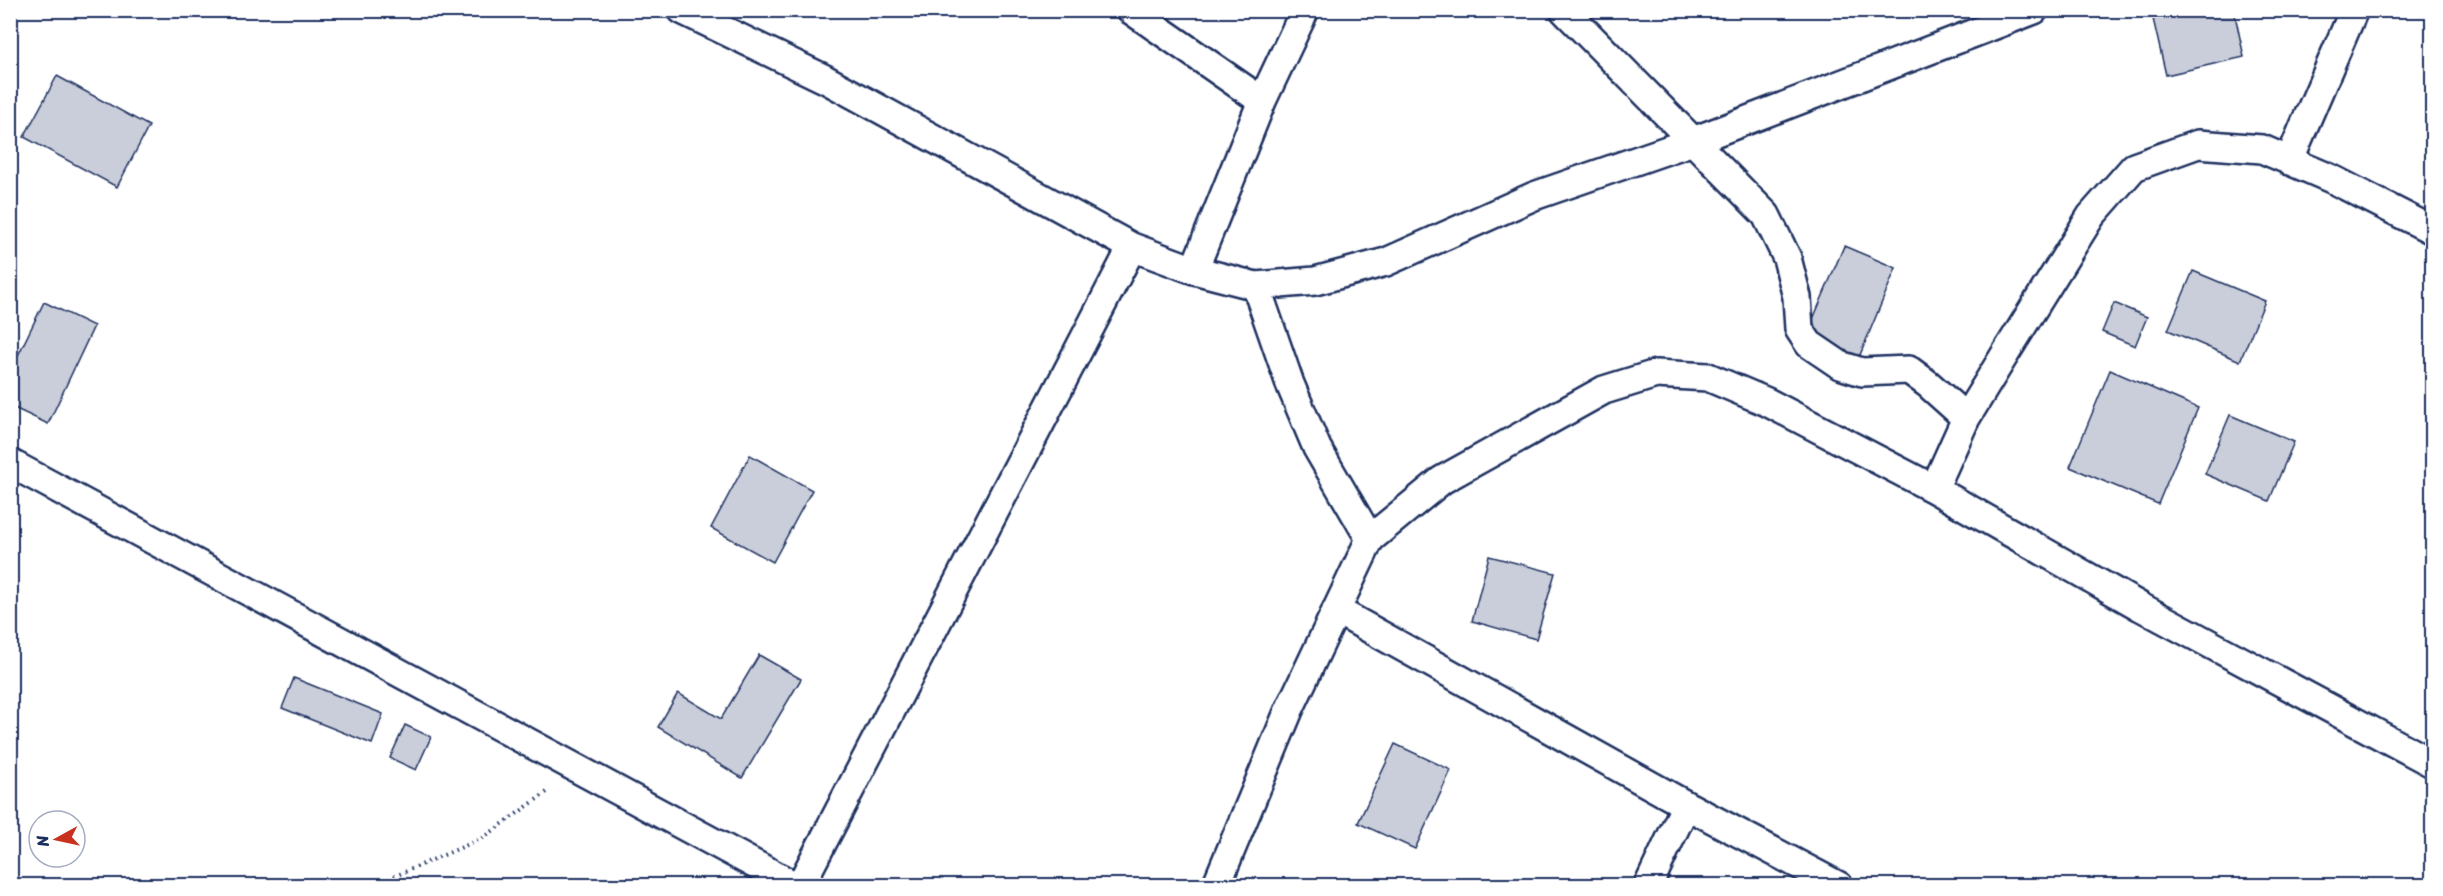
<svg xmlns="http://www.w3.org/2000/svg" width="2443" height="896" viewBox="0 0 2443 896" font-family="Sriracha,sans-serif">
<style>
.building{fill:#caceda;stroke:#1b2f5e;stroke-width:1.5}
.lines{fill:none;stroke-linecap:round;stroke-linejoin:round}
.minor-casing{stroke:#1b2f5e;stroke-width:32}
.path{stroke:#1b2f5e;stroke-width:4;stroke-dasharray:1.5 4.5;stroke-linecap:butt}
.minor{stroke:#fff;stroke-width:27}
</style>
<rect width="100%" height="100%" fill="#fff"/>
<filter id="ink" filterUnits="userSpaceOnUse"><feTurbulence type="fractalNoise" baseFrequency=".0167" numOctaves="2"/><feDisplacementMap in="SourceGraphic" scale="12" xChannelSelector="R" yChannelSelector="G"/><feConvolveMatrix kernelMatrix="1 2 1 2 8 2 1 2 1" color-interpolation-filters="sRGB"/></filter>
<g filter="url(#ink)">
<path class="building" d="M2151,10h83l10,47 -78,18z
M2392,10h19l-1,4z
M57,76l92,50 -32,61 -93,-50z
M1844,246l52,22 -41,99 -53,-22z
M2193,271l72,30 -25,60 -72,-31z
M44,302l50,24 -46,98 -38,-18v-34z
M2114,303l33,14 -12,29 -33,-14z
M2110,370l88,38 -40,96 -88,-37z
M2230,415l64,27 -25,59 -64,-27z
M750,455l62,35 -39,72 -62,-34z
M1489,556l66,17 -19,66 -64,-18z
M759,655l42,24 -59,99 -84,-51 20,-34 43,26z
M294,678l89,36 -11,30 -90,-36z
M405,725l26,12 -15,33 -26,-12z
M1395,744l56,26 -36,79 -57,-26z"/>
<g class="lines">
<g class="minor-casing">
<path id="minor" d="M682,10l143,69 307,168 62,23 62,16 59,-5 71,-19 148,-66 159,-55 341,-131
M1131,10l131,91
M1564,10l202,205 21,43 10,39 2,32 10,15 31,21 22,7 47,-2 19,14 38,34
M2289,161l65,-151
M1194,270l68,-169 43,-91
M1256,286l34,98 27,64 53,91
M10,463l785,423
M1934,489l32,-71 41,-67 84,-135 43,-49 64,-23 64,5 70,30 100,51
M1336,610l350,195 153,81
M800,886l332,-639
M1216,886l73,-176 81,-171 72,-59 162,-90 52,-16 52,3 59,25 167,87 207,118 291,156
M1648,886l38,-81"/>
</g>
<path class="path" d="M372,886l111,-48 67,-48"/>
<use href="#minor" class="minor"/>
</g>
</g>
<rect width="2443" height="896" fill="none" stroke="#fff" stroke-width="36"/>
<rect x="18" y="18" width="2407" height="860" fill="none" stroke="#1b2f5e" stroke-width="2" filter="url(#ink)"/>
<g transform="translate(57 839) rotate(262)"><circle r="28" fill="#ffffff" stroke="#a4acbf" stroke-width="1.5"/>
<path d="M0-4.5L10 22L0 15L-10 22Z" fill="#c8321e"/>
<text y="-9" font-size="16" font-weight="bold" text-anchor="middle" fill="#1b2f5e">N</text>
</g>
</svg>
